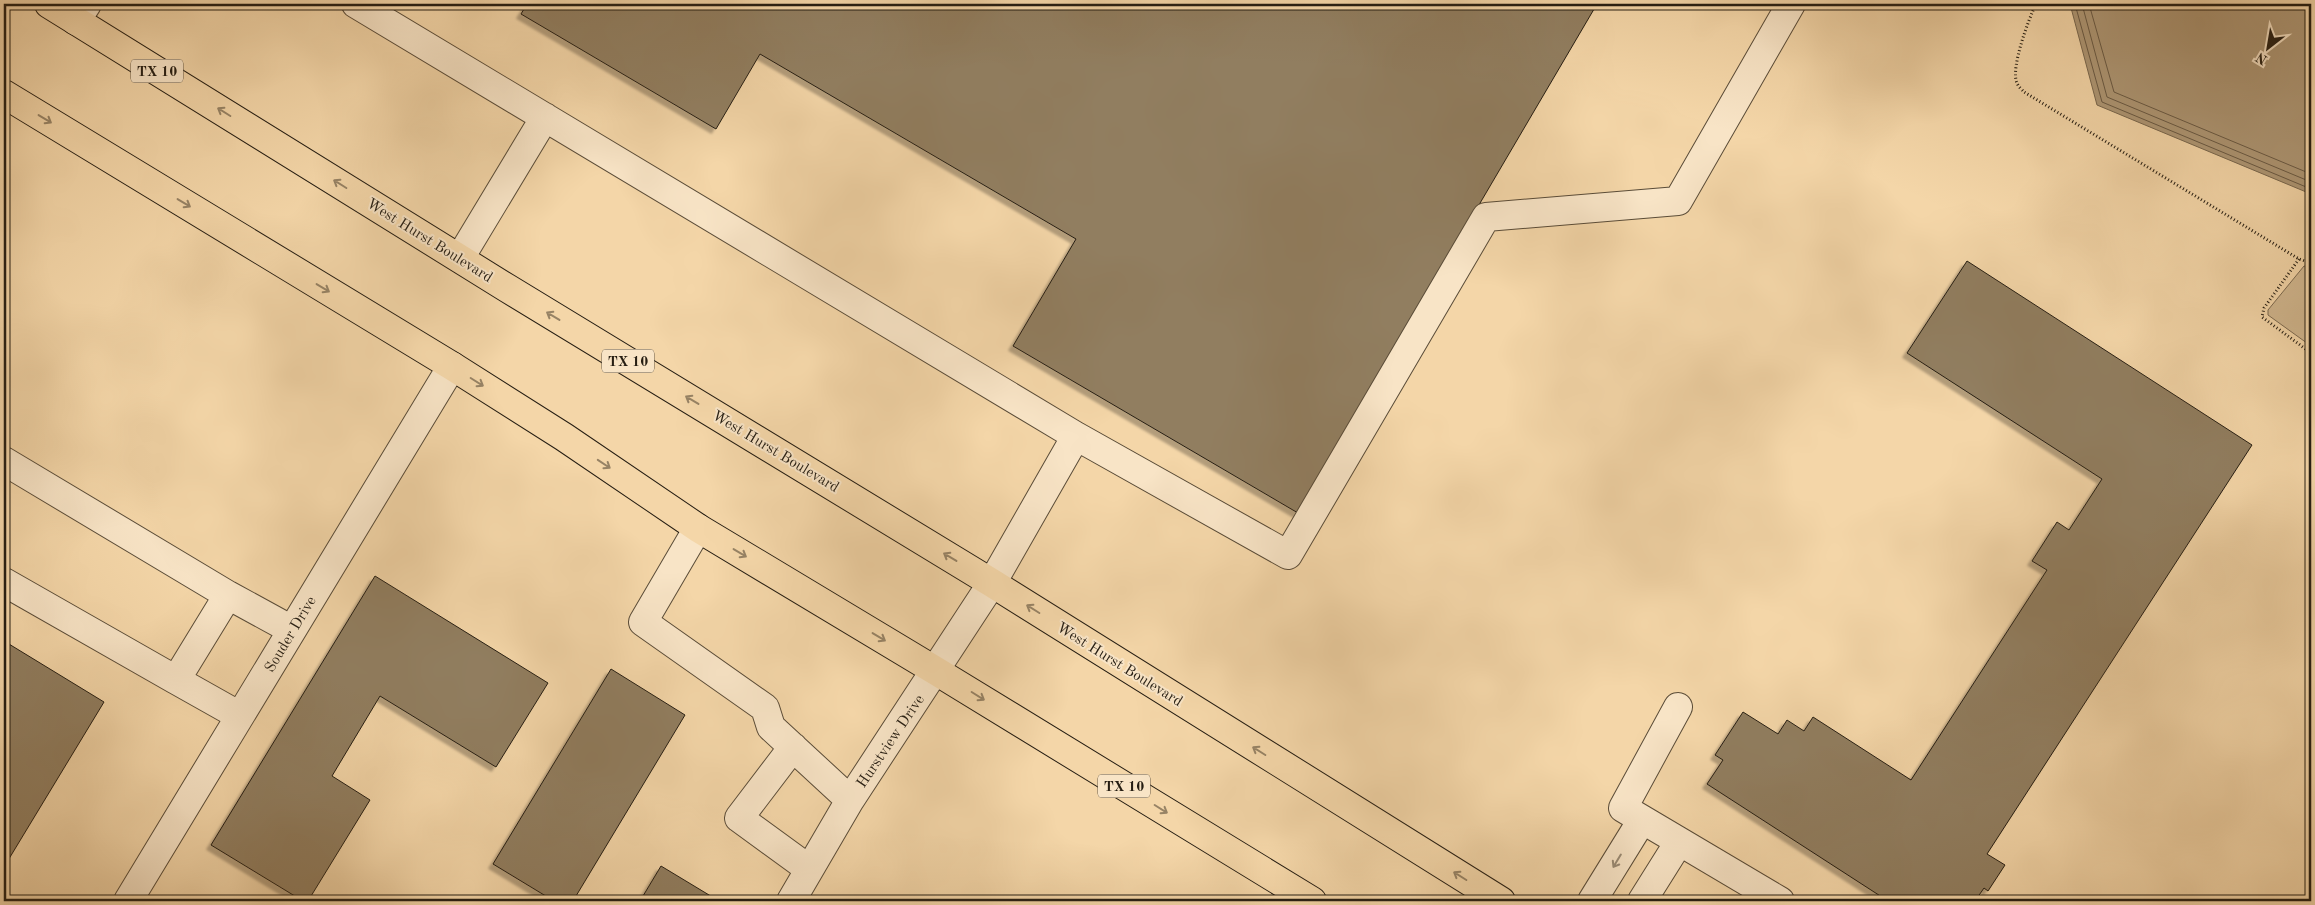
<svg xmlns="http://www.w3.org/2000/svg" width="2315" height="905" viewBox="0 0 2315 905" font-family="'Old Standard TT',serif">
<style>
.green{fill:#d1b78f;stroke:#7c6a51}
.water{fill:#ae9775;stroke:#78674e}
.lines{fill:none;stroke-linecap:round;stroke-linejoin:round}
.shore{stroke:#6a5a44;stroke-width:1}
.building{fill:#917e60;stroke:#261e13;filter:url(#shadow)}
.minor-casing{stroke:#5a4c38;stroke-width:30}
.major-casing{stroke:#261e13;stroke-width:30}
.path{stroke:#261e13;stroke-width:3;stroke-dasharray:1 2.5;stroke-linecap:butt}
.minor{stroke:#f8e4c6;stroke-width:28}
.major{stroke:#f4d6a8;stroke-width:28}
.oneway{stroke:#978365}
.oneway2{stroke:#9a8b75}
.labels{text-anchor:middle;stroke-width:4;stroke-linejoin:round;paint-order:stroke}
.shield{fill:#f8e4c6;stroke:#655949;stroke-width:1}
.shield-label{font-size:14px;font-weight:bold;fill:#261e13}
.street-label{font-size:15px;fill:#261e13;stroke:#f8e4c6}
</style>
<defs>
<filter id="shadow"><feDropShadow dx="-4.5" dy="4.5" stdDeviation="1" flood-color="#0004"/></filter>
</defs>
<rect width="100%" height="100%" fill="#f4d6a8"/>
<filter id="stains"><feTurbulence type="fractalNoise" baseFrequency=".004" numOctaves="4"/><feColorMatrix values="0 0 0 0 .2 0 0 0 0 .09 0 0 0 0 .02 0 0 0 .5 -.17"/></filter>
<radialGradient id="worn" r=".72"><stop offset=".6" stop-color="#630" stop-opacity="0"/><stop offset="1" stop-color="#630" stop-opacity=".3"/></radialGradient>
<path class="green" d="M2304,266l7,1v79l-43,-31v-5z"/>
<path class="water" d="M2070,4h241v190l-214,-89z"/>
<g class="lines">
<path class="shore" d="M2075,4l27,98 209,87
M2082,4l25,93 204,85
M2089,4l25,88 197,82"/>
</g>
<path class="building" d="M527,4h1070l-299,509 -285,-167 63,-107 -316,-185 -44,75 -195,-115z
M1967,261l285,184 -265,409 18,11 -17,26 -4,-3 -9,13h-87l-181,-117 16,-24 -8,-5 28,-43 35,22 9,-14 17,11 9,-14 98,63 136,-210 -15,-9 25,-39 12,8 33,-51 -195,-126z
M375,576l173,107 -52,84 -116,-71 -48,80 38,24 -62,101h-5l-92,-56z
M4,641l100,61 -100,165z
M611,669l74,46 -112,186h-19l-61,-37z
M661,866l58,35h-79z"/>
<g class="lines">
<g class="minor-casing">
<path id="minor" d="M356,4l720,432 -84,147 -142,217 -59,101
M76,21l11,-17
M460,258l85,-141
M1076,436l212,119 198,-338 192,-16 113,-197
M4,461l224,134 64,35
M698,528l-55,94 122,86 6,19 79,73
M4,582l172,98 52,-85
M176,680l64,36
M1678,707l-55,101 157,93
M793,747l-54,71 70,51
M128,901l324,-535
M1592,901l50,-81
M1642,901l37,-59"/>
</g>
<g class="major-casing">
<path id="major" d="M49,4l458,284 485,295 509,318
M4,94l448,272 112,71 134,91 238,143 376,230"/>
</g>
<path class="path" d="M2036,4c-7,14 -26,65 -19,79 1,3 5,7 7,9l275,167 12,4
M2299,259l-35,49 -2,9 49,36
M2309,444l2,-3"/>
<use href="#minor" class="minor"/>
<use href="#major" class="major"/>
</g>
<defs><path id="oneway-shaft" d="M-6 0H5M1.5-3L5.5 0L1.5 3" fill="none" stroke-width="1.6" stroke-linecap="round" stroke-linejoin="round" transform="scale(1.25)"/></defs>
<g class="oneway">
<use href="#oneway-shaft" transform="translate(224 112) rotate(-148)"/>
<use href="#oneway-shaft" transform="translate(45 119) rotate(31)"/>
<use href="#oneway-shaft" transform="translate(340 184) rotate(-148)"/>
<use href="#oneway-shaft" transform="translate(184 203) rotate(31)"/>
<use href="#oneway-shaft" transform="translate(323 288) rotate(31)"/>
<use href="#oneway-shaft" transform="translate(553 316) rotate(-149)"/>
<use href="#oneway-shaft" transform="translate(477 382) rotate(32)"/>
<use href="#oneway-shaft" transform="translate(692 400) rotate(-149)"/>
<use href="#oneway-shaft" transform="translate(604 464) rotate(34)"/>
<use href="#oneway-shaft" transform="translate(740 553) rotate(31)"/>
<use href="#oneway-shaft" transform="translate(950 557) rotate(-149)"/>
<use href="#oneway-shaft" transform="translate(1033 609) rotate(-148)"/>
<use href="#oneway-shaft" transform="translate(879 637) rotate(31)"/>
<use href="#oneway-shaft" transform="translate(978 696) rotate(32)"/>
<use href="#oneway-shaft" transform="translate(1259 751) rotate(-148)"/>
<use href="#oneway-shaft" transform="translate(1161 809) rotate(32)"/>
<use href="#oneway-shaft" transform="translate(1460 876) rotate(-148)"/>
</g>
<use class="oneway2" href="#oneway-shaft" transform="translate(1617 861) rotate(121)"/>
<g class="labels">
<g class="shield">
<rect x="131" y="59.5" width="52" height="23" rx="4"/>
<rect x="602" y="349.5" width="52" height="23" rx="4"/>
<rect x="1098" y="774.5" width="52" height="23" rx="4"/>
</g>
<g class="shield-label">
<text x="157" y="76">TX 10</text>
<text x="628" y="366">TX 10</text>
<text x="1124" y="791">TX 10</text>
</g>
<g class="street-label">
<text transform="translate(430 240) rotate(32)" y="5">West Hurst Boulevard</text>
<text transform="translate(776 451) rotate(31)" y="5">West Hurst Boulevard</text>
<text transform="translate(290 634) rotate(-59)" y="5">Souder Drive</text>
<text transform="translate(1120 664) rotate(32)" y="5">West Hurst Boulevard</text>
<text transform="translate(890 741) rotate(-56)" y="5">Hurstview Drive</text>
</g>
</g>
<rect width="2315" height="905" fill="none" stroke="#f4d6a8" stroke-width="20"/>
<rect x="5" y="5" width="2305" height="895" fill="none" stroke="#261e13" stroke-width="2.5"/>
<rect x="10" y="10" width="2295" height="885" fill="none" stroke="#261e13"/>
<g transform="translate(2268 48) rotate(211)" stroke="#f8e4c6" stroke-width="4" paint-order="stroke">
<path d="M0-4L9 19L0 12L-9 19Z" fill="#261e13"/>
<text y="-8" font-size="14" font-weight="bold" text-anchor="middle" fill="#261e13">N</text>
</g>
<rect width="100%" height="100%" filter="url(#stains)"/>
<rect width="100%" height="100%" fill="url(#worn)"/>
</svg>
